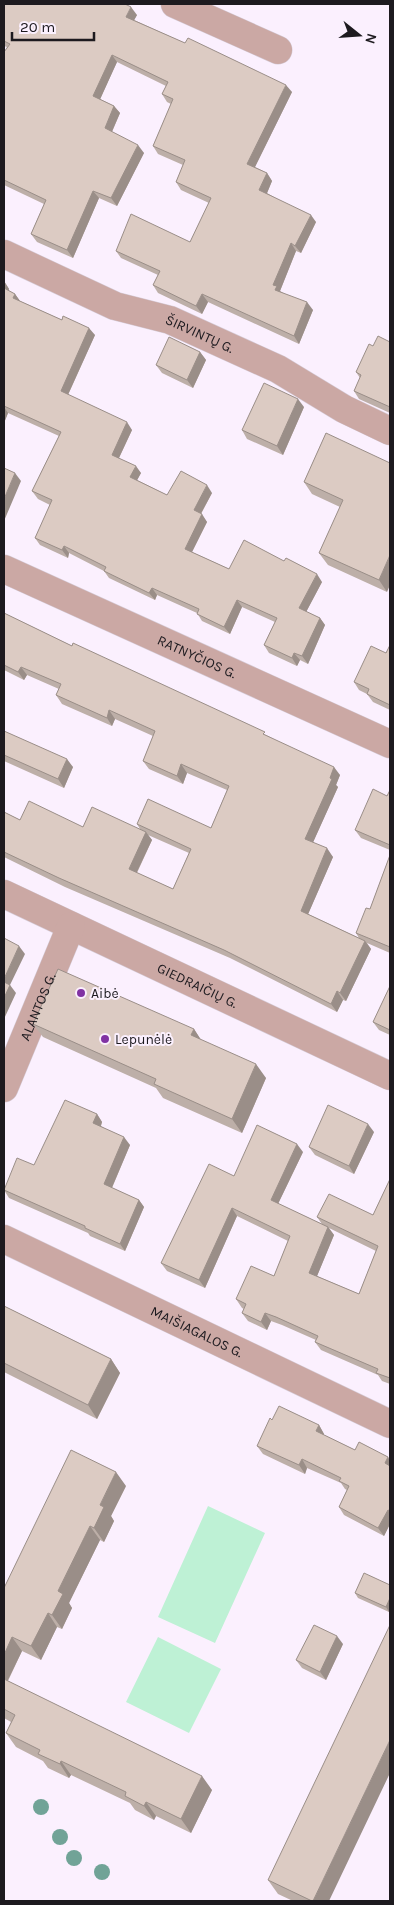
<svg xmlns="http://www.w3.org/2000/svg" width="394" height="1905" viewBox="0 0 394 1905" font-family="Karla,sans-serif">
<style>
.green{fill:#bef1d5}
.lines{fill:none;stroke-linecap:round;stroke-linejoin:round}
.street-casing{stroke:#d7ceda;stroke-width:29}
.street{stroke:#cba8a4;stroke-width:28}
.tree{fill:#71a397}
.wall{fill:#bdafa8;fill-rule:evenodd}
.shaded-wall{fill:#9a8e88}
.building{fill:#dccbc3;stroke:#9a8e88}
.poi-dot{fill:#8132a3;stroke:#fbf0fe;stroke-width:2}
.labels{text-anchor:middle;stroke-width:4;stroke-linejoin:round;paint-order:stroke}
.street-label{font-size:14px;fill:#1d1a1f;stroke:#fbf0fe}
.poi-label{font-size:14px;fill:#1d1a1f;stroke:#fbf0fe;text-anchor:start}
</style>
<rect width="100%" height="100%" fill="#fbf0fe"/>
<path class="green" d="M208,1506l57,27 -50,110 -57,-26z
M158,1637l63,32 -32,64 -63,-31z"/>
<g class="lines">
<g class="street-casing">
<g id="street">
<path d="M175,4l103,46"/>
<path id="s1" d="M4,254l111,52 55,14 108,49 66,40 46,22"/>
<path id="s2" d="M4,569l386,175"/>
<path id="s3" d="M4,894l386,182"/>
<path id="s4" d="M4,1088l67,-162"/>
<path id="s5" d="M4,1239l386,185"/>
</g>
</g>
<use href="#street" class="street"/>
</g>
<g class="tree">
<circle cx="41" cy="1807" r="8"/>
<circle cx="60" cy="1837" r="8"/>
<circle cx="74" cy="1858" r="8"/>
<circle cx="102" cy="1872" r="8"/>
</g>
<path class="wall" d="M4,4l133,11 -3,5 158,72 -37,75 12,6 5,8 -5,12 49,29 -15,31 -5,-2 -16,40 33,19 -14,34 -91,-42 -6,12 -44,-21 -5,-8 5,-10 -37,-17 -5,-7 74,-9 19,-39 -28,-13 -5,-8 7,-17 -25,-11 -5,-8 18,-42 -4,-2 -5,-8 4,-8 -49,-24 -17,37 14,7 6,7 -8,19 32,21 -27,53 -18,-8 -26,60 -36,-16 -6,-8 13,-30 -40,-19v-133l3,-5 -3,-1z
M4,281l5,8 -1,1 7,4 5,7 75,34 -27,60 64,35 -13,28 22,15 -4,7 30,15 45,-2 -11,21 6,8 -15,30 37,17 93,13 -16,30 14,6 5,7 -17,39 -8,-4 -3,6 -28,-13 -5,-8 11,-23 -33,-15 -12,27 -28,-13 -5,-8 -40,-18 -2,5 -46,-22 -5,-7 -35,-18 -1,5 -28,-13 -5,-7 15,-33 -12,-6 -6,-8 27,-55 -51,-23 -4,10z
M390,342v71l-31,-14 -5,-8 6,-13 -4,-6 17,-26z
M200,352l6,8 -13,28 -31,-15 -6,-8z
M304,407l-21,48 -36,-16 -5,-9z
M326,433l61,159 -59,-27 -9,-12 21,-46 -28,-13 -8,-12z
M4,613l68,33 196,90 72,39 -4,10 2,2 -25,55 20,15 -25,57 51,24 -3,-5 14,-24 20,-54v98l-23,-10 4,6 -25,52 -3,-1 -6,12 -107,-54 -165,-71 -61,-30v-45l16,8 63,7 57,2 -3,-5 74,4 16,-38 -40,-17 -4,11 -34,-15 -6,-8 10,-25 -38,-17 -3,7 -50,-22 -6,-9 3,-6 -32,-14 -3,5 -20,-10zM148,835l41,18 -16,36 -36,-16 15,-33z
M390,645v65l-17,-8 -6,-8 -8,-4 -5,-8 32,-29z
M4,731l69,36 -9,21 -60,-27z
M390,790v60l-29,-12 -6,-8 32,-34z
M390,986v49l-11,-5 -6,-8z
M33,1024l161,5 7,11 65,38 -24,55 -79,-35 -7,-10 -113,-51z
M97,1114l5,8 -1,4 29,19 -18,43 27,12 5,7 -19,44 -35,-15 -2,-3 -79,-35 -5,-8z
M374,1132l-20,42 -39,-19 -6,-8z
M303,1152l-25,52 44,20 -5,-7 56,-2 17,-36v205l-8,-3 -4,-6 -57,-25 -6,-8 1,-2 -34,-15 -11,-4 -4,9 -19,-9 -6,-8 2,-4 -2,-1 -6,-9 38,-23 14,-35 -51,-25 -32,72 -38,-17 -6,-8 73,-87zM329,1228l47,23 -17,43 -42,-18 17,-41z
M4,1306l107,53 9,14 -23,46 -93,-47z
M272,1420l47,5 5,9v1l31,15 33,7 2,4v63l-6,12 -40,-21 -5,-8 8,-17 -2,-1 -4,-6 -34,-15 -2,6 -42,-20 -6,-8z
M126,1486l-15,30 3,5 -10,21 -4,-2 -31,63 3,5 -10,21 -5,-2 -16,33 -19,-9 -14,30 204,109 -21,43 -35,-17 -2,4 -19,-10 -5,-7 -59,-28 -2,3 -21,-10 -5,-7 -27,-14 -10,-14 5,-11 -7,-4v-130z
M390,1585l-1,27 -31,-14 -3,-5z
M343,1644l-17,36 -24,-12 -6,-8z
M268,1880l61,21h-36l-15,-7z"/>
<path class="shaded-wall" d="M131,7l6,8 -5,9 -6,-7z
M112,55l5,7 -19,42 -5,-8z
M286,85l6,7 -39,79 -6,-7z
M114,106l6,7 -10,23 -5,-8z
M138,145l6,8 -27,53 -6,-8z
M267,173l5,8 -7,17 -6,-8z
M93,191l6,7 -26,60 -6,-8z
M311,215l5,7 -15,31 -6,-7z
M291,243l5,8 -16,40 2,3 -7,-4 -2,-5z
M4,281l5,8 -2,6 -3,-4z
M15,294l5,7 -7,-3z
M202,294l6,8 -6,12 -6,-8z
M307,302l6,8 -14,34 -5,-8z
M89,328l6,7 -29,64 -5,-8z
M200,352l6,8 -13,28 -6,-8z
M298,399l6,8 -21,48 -6,-9z
M4,407l4,6 -4,10z
M127,422l5,8 -15,32 -5,-7z
M136,466l5,7 -6,11 -5,-7z
M15,473l6,8 -17,40v-22z
M207,485l5,8 -13,24 -5,-7z
M202,514l5,8 -17,34 -5,-7z
M64,546l5,7 -1,5 -6,-8z
M390,555v30l-3,7 -8,-12z
M317,574l5,8 -18,34 -5,-8z
M152,588l5,7 -2,5 -6,-7z
M237,600l5,7 -12,27 -6,-7z
M320,618l5,7 -17,39 -6,-8z
M294,653l6,7 -3,6 -5,-8z
M21,667l6,8 -3,5 -6,-8z
M109,710l6,9 -3,7 -5,-8z
M67,759l6,8 -9,21 -6,-9z
M181,764l6,9 -4,11 -6,-8z
M334,767l6,8 -4,10 2,2 -27,60 -6,-8z
M146,832l6,8 -18,38 -5,-9z
M327,848l6,9 -27,62 -5,-8z
M365,941l6,8 -25,52 -6,-8z
M19,946l6,8 -15,31 6,8 -12,26v-40z
M337,991l6,9 -6,12 -6,-8z
M194,1029l9,14 -12,-8z
M256,1064l10,14 -24,55 -10,-14z
M97,1114l5,8 -3,9 -6,-8z
M368,1124l6,8 -20,42 -5,-8z
M124,1137l6,8 -20,47 -6,-8z
M297,1144l6,8 -27,56 -5,-8z
M139,1200l5,7 -19,44 -5,-7z
M232,1208l5,8 -32,72 -6,-8z
M328,1227l6,8 -19,46 -6,-8z
M265,1313l6,8 -4,9 -6,-8z
M111,1359l9,14 -23,46 -9,-14z
M319,1425l5,9 -2,5 -6,-8z
M388,1457l2,4v10l-5,-8z
M302,1459l5,9 -2,6 -6,-9z
M116,1472l10,14 -15,30 3,5 -10,21 -10,-14 6,-23z
M388,1510l2,3v11l-6,12 -6,-8z
M90,1526l10,14 -31,63 3,5 -10,21 -10,-14 6,-24z
M390,1598v12l-1,2 -3,-5z
M48,1613l9,14 -16,33 -10,-14z
M337,1636l6,8 -17,36 -6,-8z
M12,1637l10,14 -18,37v-33z
M390,1740v33l-61,128h-16z
M61,1761l10,14 -2,3 -9,-14z
M202,1776l10,14 -21,43 -10,-14z
M146,1802l10,14 -2,4 -10,-14z"/>
<path class="building" d="M4,4h121l6,3 -5,10 59,26 3,-5 98,47 -39,79 20,9 -8,17 52,25 -16,31 -4,-3 -18,42 4,1 -2,4 32,12 -13,34 -92,-42 -6,12 -43,-21 7,-14 -44,-20 15,-37 59,28 21,-44 -35,-16 9,-22 -32,-14 20,-47 -11,-5 6,-12 -56,-27 -19,41 21,10 -9,22 33,17 -27,53 -18,-7 -26,59 -36,-16 15,-34 -42,-20v-128l6,-8 -6,-3z
M4,288l11,6 -2,4 49,22 1,-4 26,12 -28,63 66,31 -15,33 24,11 -6,11 37,18 14,-24 26,14 -13,25 8,4 -17,35 44,20 15,-29 40,21 2,-3 31,16 -18,34 21,10 -18,38 -8,-3 -2,5 -28,-13 13,-27 -40,-18 -13,27 -27,-13 2,-5 -47,-21 -3,5 -45,-22 2,-4 -42,-21 -2,4 -27,-12 17,-38 -20,-9 29,-59 -57,-26z
M378,336l12,6v65l-36,-16 7,-16 -5,-3 13,-28 4,2z
M169,337l31,15 -13,28 -31,-15z
M264,383l34,16 -21,47 -35,-16z
M326,433l64,30v92l-11,25 -60,-27 24,-53 -39,-18z
M4,468l11,5 -11,26z
M4,613l68,33 1,-3 41,19 151,70 -2,2 71,33 -4,11 2,1 -27,60 22,9 -26,63 64,30 -25,52 -3,-2 -6,13 -107,-54 -165,-72 -55,-26v-40l16,8 9,-19 54,26 9,-20 54,25 -17,37 44,20 18,-40 -54,-25 11,-25 63,29 18,-42 -48,-22 -4,12 -34,-15 12,-30 -46,-21 -2,8 -51,-23 5,-11 -40,-17 -3,5 -14,-7z
M390,645v60l-23,-11 2,-5 -15,-7 17,-36 15,7z
M4,731l63,28 -9,20 -54,-24z
M373,789l14,7 3,-6v55l-35,-15z
M390,855v92l-34,-14 10,-25 4,1z
M4,938l15,8 -15,33z
M58,969l136,60 -3,6 65,29 -24,55 -78,-35 2,-5 -123,-55z
M4,982l6,3 -6,13z
M390,986v44l-17,-8z
M65,1100l32,14 -4,9 31,14 -20,47 35,16 -19,44 -35,-16v-2l-81,-36 13,-32 17,7z
M328,1105l40,19 -19,42 -40,-19z
M257,1125l40,19 -26,56 57,27 -19,46 50,21 19,-48 -61,-29 12,-23 44,21 17,-36v199l-14,-5 2,-4 -63,-27 3,-6 -42,-19 -11,-4 -4,9 -19,-9 4,-9 -10,-5 15,-33 23,10 16,-40 -58,-28 -33,72 -38,-17 48,-99 25,12z
M4,1306l107,53 -23,46 -84,-42z
M279,1406l40,19 -3,6 39,19 4,-8 29,15 -3,6 5,3v45l-2,-1 -10,18 -39,-21 10,-21 -10,-5 2,-3 -39,-19 -3,6 -42,-19 13,-28 2,2z
M71,1450l45,22 -16,33 4,2 -10,21 -4,-2 -32,65 5,3 -11,21 -4,-2 -17,33 -19,-9 -8,18v-67z
M364,1573l26,12v13l-4,9 -31,-14z
M314,1625l23,11 -17,36 -24,-12z
M390,1625v115l-77,161h-1l-44,-21z
M4,1679l198,97 -21,43 -35,-17 -2,4 -19,-10 1,-4 -65,-31 -1,3 -22,-10 2,-4 -34,-17 9,-18 -11,-6z"/>
<g class="poi-dot">
<circle cx="81" cy="993" r="5"/>
<circle cx="105" cy="1039" r="5"/>
</g>
<g class="labels">
<g class="street-label">
<text dy="5" stroke="none"><textPath href="#s1" startOffset="212">ŠIRVINTŲ G.</textPath></text>
<text dy="5" stroke="none"><textPath href="#s2" startOffset="212">RATNYČIOS G.</textPath></text>
<text dy="5" stroke="none"><textPath href="#s3" startOffset="214">GIEDRAIČIŲ G.</textPath></text>
<text dy="5" stroke="none"><textPath href="#s4" startOffset="88">ALANTOS G.</textPath></text>
<text dy="5" stroke="none"><textPath href="#s5" startOffset="214">MAIŠIAGALOS G.</textPath></text>
</g>
<g class="poi-label">
<text x="91" y="998">Aibė</text>
<text x="115" y="1044">Lepunėlė</text>
</g>
</g>
<rect width="394" height="1905" fill="none" stroke="#1d1a1f" stroke-width="10"/>
<g transform="translate(359 35) rotate(107)" stroke="#fbf0fe" stroke-width="4" paint-order="stroke">
<path d="M0-4L9 19L0 12L-9 19Z" fill="#1d1a1f"/>
<text y="-8" font-size="14" font-weight="bold" text-anchor="middle" fill="#1d1a1f">N</text>
</g>
<path d="M12 32v8h82v-8" fill="none" stroke="#1d1a1f" stroke-width="2.5"/>
<text x="20" y="32" font-size="15" fill="#1d1a1f" stroke="#fbf0fe" stroke-width="4" paint-order="stroke">20 m</text>
</svg>
